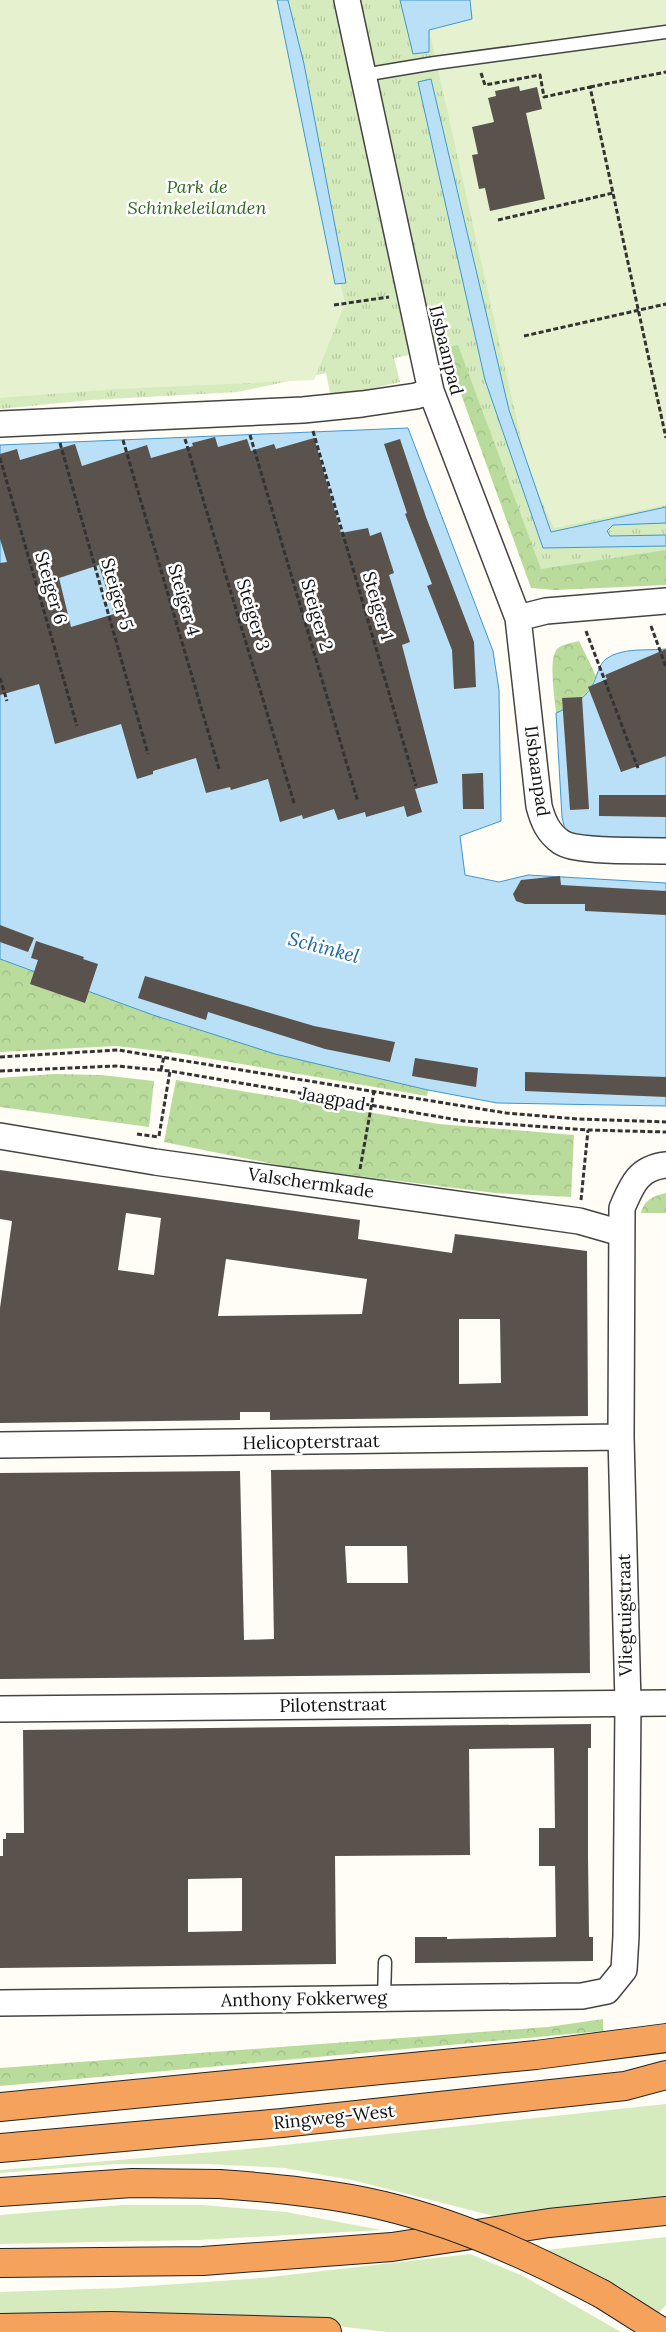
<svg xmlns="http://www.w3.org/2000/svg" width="666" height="2332" viewBox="0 0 666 2332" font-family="Lora,serif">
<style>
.grass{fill:#d5ebbd}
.forest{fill:url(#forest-crowns)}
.park{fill:url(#park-tufts)}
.pitch{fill:#e6f2cf}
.water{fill:#b9e0f7;stroke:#3f96cf}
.building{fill:#5a524d;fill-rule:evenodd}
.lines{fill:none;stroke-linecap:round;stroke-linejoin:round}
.lane-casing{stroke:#444;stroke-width:15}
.street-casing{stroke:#444;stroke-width:28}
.highway-casing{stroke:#222;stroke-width:30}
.path{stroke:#333;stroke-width:3;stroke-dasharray:5 2.5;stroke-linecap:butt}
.lane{stroke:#fff;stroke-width:12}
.street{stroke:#fff;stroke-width:25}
.highway{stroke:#f5a25d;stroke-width:28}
.highway-bridge-casing{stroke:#222;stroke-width:30;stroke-linecap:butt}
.highway-bridge{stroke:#f5a25d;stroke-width:28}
.labels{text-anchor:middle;stroke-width:5;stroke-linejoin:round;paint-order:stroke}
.park-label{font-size:18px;font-style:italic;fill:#2f6b1f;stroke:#fff}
.street-label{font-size:18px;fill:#111;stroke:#fff}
.water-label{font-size:19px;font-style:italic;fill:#1768a6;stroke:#fff}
</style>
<defs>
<pattern id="forest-crowns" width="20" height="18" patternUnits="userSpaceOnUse" patternTransform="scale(1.25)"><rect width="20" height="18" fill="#b9dc9c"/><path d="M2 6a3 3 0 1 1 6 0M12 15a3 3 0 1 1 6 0" fill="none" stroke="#9ebc85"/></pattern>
<pattern id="park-tufts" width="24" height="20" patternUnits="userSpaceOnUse" patternTransform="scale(1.25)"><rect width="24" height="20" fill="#d5ebbd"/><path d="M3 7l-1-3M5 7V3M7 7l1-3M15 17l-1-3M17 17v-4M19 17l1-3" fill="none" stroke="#b6c8a1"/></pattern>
</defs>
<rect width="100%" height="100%" fill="#fffdf5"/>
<path class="grass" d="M666,2104v93l-172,19 -142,-36 -67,-12 -76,-4h-94l-115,9v-3l237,-20z
M123,2205h79l84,7 95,18 -184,10 -197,4v-29z
M666,2237v68l-7,8 -114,-63z
M470,2254l53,22 98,56h-234l-83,-10 -304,-1v-29l119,-4 143,-10z"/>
<path class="forest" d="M412,138l254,408v39l-111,5 -24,-2 -74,-205z
M579,641l17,35c-8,20 -21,29 -40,37 -1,-14 -8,-54 1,-64 5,-5 15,-6 22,-8z
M0,959l153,56 122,39 153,36 -1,6 -250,-43 -61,-7 -116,6z
M54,1074l47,1 53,6 -5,46 -149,-20v-29z
M176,1080l263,44 135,11 -3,62 -76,-4 -201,-25 -130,-26z
M666,1193v20h-25c3,-13 12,-17 25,-20z
M603,2019v12l-603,55v-18l548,-41z"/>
<path class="park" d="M0,0h666v550l-125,19 -83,-224 -64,13 6,24 -69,16 -5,-25 -88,19 -147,8 -91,9z"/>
<path class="pitch" d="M0,0h277l68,304 -31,76 -197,9 -117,9z
M462,0h204v505l-112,23 -26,-58 -100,-445z"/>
<path class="water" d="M277,0h11l16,64 42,219 -11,1z
M400,0h70l2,19 -43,11v22l-16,2z
M431,79l78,331 42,122 115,-25v16l-53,2 -6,6 3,5 56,-1v11l-123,2 -58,-168 -67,-298z
M408,428l85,223 6,39 2,131 -41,15 5,39 34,7 29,-7 138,8v223l-169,-3 -69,-13 -153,-36 -122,-39 -153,-56v-514z
M666,649v195l-92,-7 -9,-7 -3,-13 -6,-104c14,-6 28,-13 36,-27 5,-8 6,-21 14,-27 17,-12 41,-8 60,-10z"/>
<path class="building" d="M519,86l1,5 17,-4 5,22 -16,4 19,86 -55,12 -5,-23 -6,1 -7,-34 6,-1 -6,-27 22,-5 -6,-24 8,-2 -1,-5z
M215,437l3,10 29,-8 4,12 23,-7 2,5 38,-11 27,95 27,-5 2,8 11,-4 13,41 -5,2 21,67 -8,3 36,138 -23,6 7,23 -15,5 -3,-11 -38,11 -1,-5 -27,8 -4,-11 -31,10 -1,-4 -22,7 -12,-43 -37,11 -1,-3 -24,6 -10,-35 -43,13v3l-16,5 -16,-55 -66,20 -16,-60 -39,11v-132l7,-1 -7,-23v-85l17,-5 3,11 55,-16 7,22 65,-21 4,13 42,-12 -1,-3zM99,565l15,49 -43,13 -12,-49z
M400,439l26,78 48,125 2,45 -22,2 -2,-39 -25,-64 5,-2 -27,-70 2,-1 -23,-69z
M666,649v107l-45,16 -33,-85 19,-8 -2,-4z
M582,697l7,112 -19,1 -8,-112z
M481,773h2l1,36h-21l-1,-35z
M599,795h67v22l-67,-1z
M560,876l1,9 105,6v24l-81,-4v-7h-60l-9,-3 -3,-7 8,-14z
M0,925l34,13 -6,14 -28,-10z
M36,941l48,16 -1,2 15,5 -13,39 -55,-19 8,-24 -7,-2z
M145,976l169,50 81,16 -5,20 -65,-13 -117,-37 -2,8 -68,-22z
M415,1058l63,10 -2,19 -64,-11z
M525,1072l141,5v20l-141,-6z
M0,1170l360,50 -2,19 94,14 3,-19 132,17 1,165 -318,4v-8h-30v8l-240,3v-115l12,-87 -12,-2zM126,1213l35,5 -7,57 -36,-5zM226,1259l141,20 -5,35 -144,2zM459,1319h41l1,64 -42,1z
M588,1467l2,206 -590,6v-206l240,-2 4,169 30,-1 -3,-169zM345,1546h62l1,37h-61z
M591,1724v24h-3v109l1,80h4v24l-178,2v-26h32v2l109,-2 -1,-71h-16v-38h16l-1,-80 -85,1 1,106 -135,1 1,108 -336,4v-112h3v-17h3v-6h18l-1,-103zM242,1878v53l-54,1v-53z"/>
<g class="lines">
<g class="lane-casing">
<path id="lane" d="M363,75l72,-12 231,-31
M384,1999l1,-37"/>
</g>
<g class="street-casing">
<path id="street" d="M347,0l84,391 87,227 21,188c4,15 9,27 22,36 16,11 82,8 105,9
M0,424l303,-14 59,-6 54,-8 15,-5
M518,618l28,-7 120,-10
M0,1136l155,26 424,59 42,12
M0,1445l621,-8
M0,1709l666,-6
M0,2003l582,-7 25,-5 17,-21 2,-34 2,-233 -7,-266 1,-229c10,-23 16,-40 44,-43"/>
</g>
<g class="highway-casing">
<path id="highway" d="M0,2107l536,-52 130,-17
M0,2148l282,-25 343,-37 41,-11
M0,2192l132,-9 87,1
M0,2263l203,-2 189,-14 157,-24 117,-12
M602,2294l60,38
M0,2328l111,-2 216,6"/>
</g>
<path class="path" d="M481,73l4,12 55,-10 4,22 46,-10 76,351
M590,87l76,-15
M498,220l115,-27
M334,305l55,-8
M524,336l142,-32
M313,431l103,355
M250,435l108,367
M185,439l109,364
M123,440l96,329
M60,443l88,311
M0,458l77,268
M651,626l15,41
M586,631l52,137
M0,678l7,23
M0,1057l118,-7 388,63 72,6 88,3
M161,1070l3,-14
M0,1071l116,-5 54,5 294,50 124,9 78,2
M137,1134l22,3
M159,1136l11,-65
M360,1169l14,-78
M581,1200l7,-70"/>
<use href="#lane" class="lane"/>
<use href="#street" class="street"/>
<use href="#highway" class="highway"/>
<g class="highway-bridge-casing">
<path id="highway-bridge" d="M219,2184c44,3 88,7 132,15 89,16 171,53 251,95"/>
</g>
<use href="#highway-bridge" class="highway-bridge"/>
</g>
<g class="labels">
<g class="park-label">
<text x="197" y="193">Park de<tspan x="197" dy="21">Schinkeleilanden</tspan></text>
</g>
<g class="street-label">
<text transform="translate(446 350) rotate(76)" y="6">IJsbaanpad</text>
<text transform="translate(51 588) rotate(74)" y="6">Steiger 6</text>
<text transform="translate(117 594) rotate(74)" y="6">Steiger 5</text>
<text transform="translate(184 600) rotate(74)" y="6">Steiger 4</text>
<text transform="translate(378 606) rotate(74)" y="6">Steiger 1</text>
<text transform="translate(253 615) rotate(73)" y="6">Steiger 3</text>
<text transform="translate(317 615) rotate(74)" y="6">Steiger 2</text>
<text transform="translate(537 771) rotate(82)" y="6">IJsbaanpad</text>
<text transform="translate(333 1099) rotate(10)" y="6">Jaagpad</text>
<text transform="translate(311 1183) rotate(8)" y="6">Valschermkade</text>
<text transform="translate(311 1442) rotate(-1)" y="6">Helicopterstraat</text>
<text transform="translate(625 1615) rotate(-91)" y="6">Vliegtuigstraat</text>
<text transform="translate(333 1705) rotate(-1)" y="6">Pilotenstraat</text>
<text transform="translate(304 1999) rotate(-1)" y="6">Anthony Fokkerweg</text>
<text transform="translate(334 2117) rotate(-6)" y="6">Ringweg-West</text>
</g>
<g class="water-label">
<text transform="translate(324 947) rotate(15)" y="7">Schinkel</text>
</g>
</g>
</svg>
